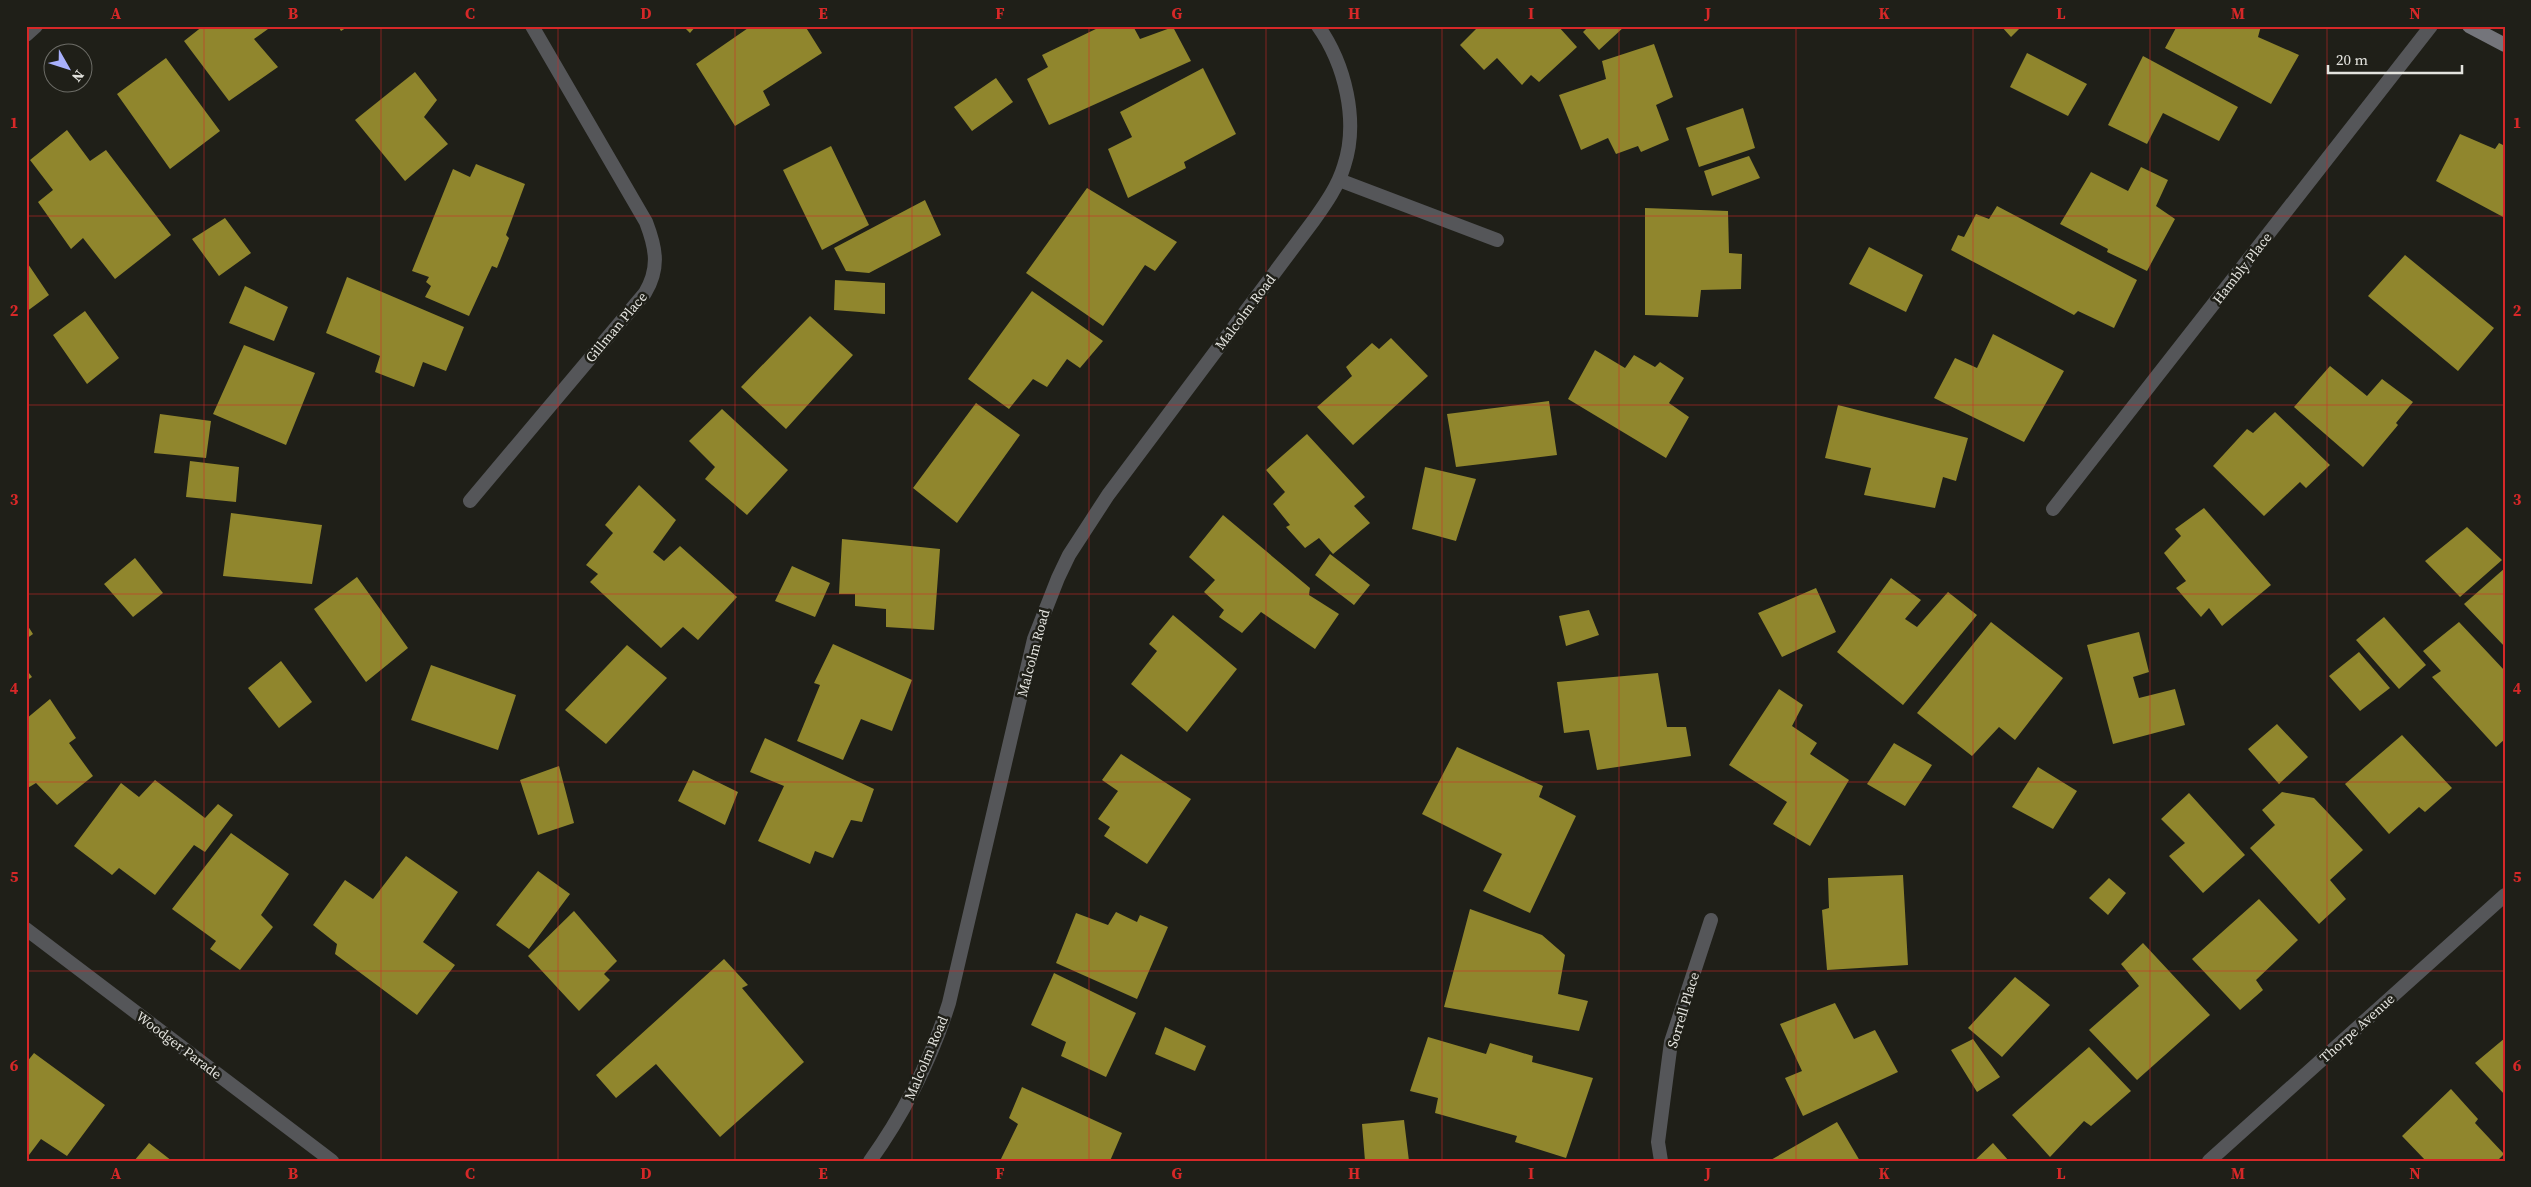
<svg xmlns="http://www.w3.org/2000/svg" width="2531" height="1187" viewBox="0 0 2531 1187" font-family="'Source Serif 4',serif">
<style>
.building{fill:#90862d}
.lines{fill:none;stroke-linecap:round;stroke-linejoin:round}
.minor{stroke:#555659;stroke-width:14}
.tertiary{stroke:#555659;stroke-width:14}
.secondary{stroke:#74757b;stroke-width:14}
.grid{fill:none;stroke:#d62828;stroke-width:1;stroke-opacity:0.55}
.labels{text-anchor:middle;stroke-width:5;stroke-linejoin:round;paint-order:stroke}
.street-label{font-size:14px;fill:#e3e3de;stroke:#1f1f18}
.neatline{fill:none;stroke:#d62828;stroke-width:2}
.grid-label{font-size:16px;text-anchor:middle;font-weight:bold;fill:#d62828}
</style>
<rect width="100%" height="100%" fill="#1f1f18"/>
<path class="building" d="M203,26h63l2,3 -14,10 24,28 -49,34 -45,-60z
M338,26h11l-8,5z
M683,26h13l-6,7z
M751,26h54l17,27 -59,38 7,14 -35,21 -39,-62z
M1102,26h31l7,13 33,-12 18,34 -142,64 -22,-46 21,-12 -6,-12z
M1479,26h79l19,21 -38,35 -8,-7 -9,10 -25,-27 -13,12 -24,-25z
M1589,26h36l-26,24 -16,-18z
M2001,26h21l-11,11z
M2177,26h84l-3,11 41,18 -28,49 -106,-56z
M1654,44l19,53 -17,8 13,35 -28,12 -3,-6 -22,8 -8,-16 -27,12 -22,-55 47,-16 -4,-18z
M2027,53l60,31 -19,32 -58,-29z
M2143,56l95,51 -19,34 -56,-28 -16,31 -39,-19z
M166,58l54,73 -50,38 -53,-75z
M1203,68l33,66 -52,28 2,6 -58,30 -20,-49 24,-12 -12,-25z
M415,72l22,28 -13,17 24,27 -43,37 -50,-61z
M996,78l17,24 -41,29 -18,-24z
M1743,108l12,40 -56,19 -13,-39z
M67,130l23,31 16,-11 65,85 -56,44 -32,-41 -12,11 -33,-47 15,-12 -23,-30z
M2460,134l35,15 4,-6 6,3v72l-69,-37z
M831,146l38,79 -47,25 -39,-80z
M1749,156l11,22 -48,18 -8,-25z
M476,164l49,20 -19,51 3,3 -12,30 -5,-2 -23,50 -44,-19 6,-11 -5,-4 3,-5 -17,-6 41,-102 17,8z
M2141,167l27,13 -12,26 19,13 -28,52 -40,-19 1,-3 -48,-25 31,-52 37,19z
M1087,188l90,54 -22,29 -10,-6 -42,61 -77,-53z
M925,200l16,35 -72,38 -23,-2 -12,-23z
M1997,206l140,74 -23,48 -36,-17 -4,4 -123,-65 7,-15 6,2 12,-23 13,5z
M1645,208l83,3 1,42 13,1 -1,35 -40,1 -3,27 -53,-2z
M225,218l26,35 -32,23 -27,-37z
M1869,247l54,28 -17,37 -57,-28z
M2405,255l89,73 -36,43 -90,-75z
M26,261l23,34 -23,17z
M347,277l117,50 -18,44 -23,-9 -9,25 -39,-15 5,-16 -54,-23z
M835,280l50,3v31l-51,-4z
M245,286l43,21 -14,34 -45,-18z
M1032,291l71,50 -23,27 -13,-9 -20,28 -14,-8 -24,30 -41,-30z
M85,311l34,47 -32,26 -34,-49z
M810,316l43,39 -67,74 -45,-42z
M1993,334l71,37 -40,71 -90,-44 21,-40 22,10z
M1391,338l37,38 -75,69 -36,-38 35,-31 -6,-9 26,-24 7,6z
M244,345l71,28 -29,72 -73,-31z
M1595,350l30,18 9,-13 21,12 5,-5 24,16 -15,25 20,14 -23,41 -98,-59z
M2330,366l37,30 15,-17 31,23 -17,21 2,2 -35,42 -69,-60z
M1549,401l8,54 -101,12 -9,-53z
M976,403l44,32 -63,88 -44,-35z
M1838,405l130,33 -12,43 -13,-4 -8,31 -71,-13 7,-27 -46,-10z
M722,409l66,61 -41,45 -42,-36 10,-12 -26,-26z
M2275,412l55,53 -24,23 -6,-6 -36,34 -51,-50 34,-37 6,4z
M160,414l51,7 -5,37 -52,-5z
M1307,434l58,63 -11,9 16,17 -37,31 -14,-16 -14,10 -19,-21 4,-2 -17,-21 12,-12 -19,-22z
M190,461l49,6 -3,35 -50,-5z
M1425,467l51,12 -20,62 -44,-12z
M639,485l37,35 -23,32 11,9 16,-15 57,51 -39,43 -15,-13 -22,21 -71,-66 8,-8 -12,-9 27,-32 -8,-8z
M2204,508l67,77 -49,41 -13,-18 -8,9 -25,-29 10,-7 -22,-28 17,-17 -6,-7z
M231,513l91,12 -10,59 -89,-8z
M1223,515l87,73 -1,7 30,19 -24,35 -54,-37 -19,21 -23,-16 5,-7 -20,-18 11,-12 -26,-23z
M2467,527l35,33 -42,37 -35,-36z
M842,539l98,10 -6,81 -48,-3v-18l-31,-3v-12h-16z
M1330,554l40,31 -16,20 -39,-30z
M135,558l28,35 -30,24 -29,-33z
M792,566l38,17 -15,34 -40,-16z
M2505,568v79l-41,-43z
M357,577l51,71 -42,34 -52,-73z
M1891,578l30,22 -16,19 12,8 31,-35 29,23 -74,90 -66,-53z
M1816,588l20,44 -54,25 -24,-44z
M1589,610l10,25 -33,11 -7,-30z
M1173,615l64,54 -50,63 -56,-48 26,-33 -8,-7z
M2384,617l42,48 -27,24 -43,-49z
M1991,622l72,56 -48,62 -16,-13 -27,29 -55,-43z
M2459,622l46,49v68l-9,8 -64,-70 9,-6 -18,-20z
M26,623l7,11 -7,5z
M2139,632l10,40 -16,5 6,21 36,-9 10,36 -72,19 -26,-99z
M833,644l79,36 -20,51 -31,-12 -18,41 -46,-19 23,-56 -6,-2z
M627,645l40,33 -61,66 -41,-34z
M2359,652l31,36 -30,23 -31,-35z
M281,661l31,41 -33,26 -31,-40z
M431,665l85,30 -18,55 -87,-30z
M26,669l6,8 -6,4z
M1658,673l9,54h19l5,29 -94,14 -8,-40 -25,3 -7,-51z
M1779,689l24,16 -11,21 25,17 -7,11 39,26 -39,66 -37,-22 14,-22 -58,-37z
M50,699l26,39 -7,5 24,33 -36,29 -21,-22 -10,6v-70z
M2277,724l31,33 -29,27 -31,-35z
M2402,735l50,53 -27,24 -6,-5 -30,27 -44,-50z
M765,738l109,51 -12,33 -11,-2 -18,38 -18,-7 -5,13 -52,-23 26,-55 -34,-14z
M1894,743l38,22 -27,41 -38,-22z
M1457,747l86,39 -4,11 37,19 -46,97 -47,-22 19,-37 -80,-40z
M1121,754l70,45 -44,65 -43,-28 6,-9 -12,-8 20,-28 -16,-11z
M559,766l15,57 -36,12 -18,-55z
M2038,767l39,24 -24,38 -41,-22z
M693,770l45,22 -13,33 -47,-24z
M155,780l50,38 13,-14 15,11 -28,37 -11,-7 -39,50 -36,-27 -7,7 -38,-29 47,-63 18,14z
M2282,792l32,6 49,52 -33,30 16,19 -27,25 -69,-76 25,-23 -13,-15z
M2189,793l56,62 -42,38 -34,-37 16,-13 -24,-24z
M231,833l58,41 -28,41 12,12 -33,43 -30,-21 6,-8 -44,-32z
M406,856l52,36 -35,50 32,23 -38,50 -82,-61 2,-10 -24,-19 32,-45 28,19z
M538,871l32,23 -41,55 -33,-24z
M1903,875l5,90 -81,5 -5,-60 7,-2 -1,-30z
M2109,878l17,15 -18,22 -19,-17z
M2259,899l39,41 -42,40 7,10 -23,20 -48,-51z
M1470,909l72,26 23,20 -7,39 30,7 -9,30 -135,-24z
M574,911l43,50 -13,13 6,6 -31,31 -51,-55z
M1116,912l21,10 3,-7 28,12 -31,72 -81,-36 20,-50 32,12z
M2143,943l67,72 -73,65 -48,-50 50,-44 -18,-22z
M724,959l24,26 -6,3 62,74 -84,75 -64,-73 -40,34 -20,-23z
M1054,973l82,40 -30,64 -45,-21 5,-14 -35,-17z
M2015,977l35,28 -48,52 -34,-29z
M1835,1003l19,36 21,-9 23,42 -95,44 -18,-38 17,-7 -22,-47z
M1165,1027l41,19 -11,25 -40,-17z
M1428,1037l58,17 4,-11 43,13 -1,6 61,16 -27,80 -51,-16 2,-6 -82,-23 3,-15 -28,-7z
M2505,1038v57l-30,-32z
M1973,1039l27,38 -23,15 -26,-42z
M2089,1047l42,44 -40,35 -7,-5 -34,36 -38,-42z
M34,1053l71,52 -38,51 -26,-17 -15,20v-96z
M1022,1087l100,46 -12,28h-110l18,-37 -9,-6z
M2451,1089l27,30 -3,4 29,31 -7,7h-71l-24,-25z
M1404,1120l5,41h-44l-3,-37z
M1837,1122l23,39h-91z
M149,1143l23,18h-38z
M1993,1143l16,18h-35z"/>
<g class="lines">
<path class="minor" d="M26,35l10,-9
M1339,180l158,60
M470,501l175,-208c15,-25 11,-45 1,-71l-114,-196
M2053,509l378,-483
M26,929l306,232
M870,1161c35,-49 61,-101 79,-158l85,-364 24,-61 11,-23 39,-60 206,-275c12,-17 24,-34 30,-54 15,-45 1,-102 -26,-140
M1661,1161l-3,-19 13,-100 40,-122"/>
<path class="tertiary" d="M2209,1161l296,-266"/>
<path class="secondary" d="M2469,26l36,19"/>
</g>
<path class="grid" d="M204,26v1135M381,26v1135M558,26v1135M735,26v1135M912,26v1135M1089,26v1135M1266,26v1135M1442,26v1135M1619,26v1135M1796,26v1135M1973,26v1135M2150,26v1135M2327,26v1135M26,216h2479M26,405h2479M26,594h2479M26,782h2479M26,971h2479"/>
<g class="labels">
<g class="street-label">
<text transform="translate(2242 268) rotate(-52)" y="5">Hambly Place</text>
<text transform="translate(1245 312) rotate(-53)" y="5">Malcolm Road</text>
<text transform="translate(616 327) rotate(-50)" y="5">Gillman Place</text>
<text transform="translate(1033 653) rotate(-75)" y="5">Malcolm Road</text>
<text transform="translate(1683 1010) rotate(-73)" y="5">Sorrell Place</text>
<text transform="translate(2357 1028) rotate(-42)" y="5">Thorpe Avenue</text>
<text transform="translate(179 1045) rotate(37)" y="5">Woodger Parade</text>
<text transform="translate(926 1058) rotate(-67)" y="5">Malcolm Road</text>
</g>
</g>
<rect width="2531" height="1187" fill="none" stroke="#1f1f18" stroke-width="55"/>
<g transform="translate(68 68) rotate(129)"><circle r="24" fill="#1f1f18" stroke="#6d6d67"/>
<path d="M0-4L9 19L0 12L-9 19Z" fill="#a8b0fc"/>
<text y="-8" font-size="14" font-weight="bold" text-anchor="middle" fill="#e3e3de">N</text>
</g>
<path d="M2328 65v8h134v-8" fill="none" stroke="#e3e3de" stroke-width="2.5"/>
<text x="2336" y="65" font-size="15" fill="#e3e3de" stroke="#1f1f18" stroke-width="4" paint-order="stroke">20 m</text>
<rect x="28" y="28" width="2476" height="1132" class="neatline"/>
<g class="grid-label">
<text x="116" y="19">A</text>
<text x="293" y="19">B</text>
<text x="470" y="19">C</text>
<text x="646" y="19">D</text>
<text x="823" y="19">E</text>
<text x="1000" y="19">F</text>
<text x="1177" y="19">G</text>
<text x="1354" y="19">H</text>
<text x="1531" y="19">I</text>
<text x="1708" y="19">J</text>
<text x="1884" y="19">K</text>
<text x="2061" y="19">L</text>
<text x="2238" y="19">M</text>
<text x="2415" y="19">N</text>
<text x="14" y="128">1</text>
<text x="2517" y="128">1</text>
<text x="14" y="316">2</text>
<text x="2517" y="316">2</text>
<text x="14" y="505">3</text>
<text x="2517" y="505">3</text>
<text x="14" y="694">4</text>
<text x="2517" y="694">4</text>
<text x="14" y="882">5</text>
<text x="2517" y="882">5</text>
<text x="14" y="1071">6</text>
<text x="2517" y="1071">6</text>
<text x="116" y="1179">A</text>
<text x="293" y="1179">B</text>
<text x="470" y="1179">C</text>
<text x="646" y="1179">D</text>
<text x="823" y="1179">E</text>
<text x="1000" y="1179">F</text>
<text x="1177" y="1179">G</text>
<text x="1354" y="1179">H</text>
<text x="1531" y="1179">I</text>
<text x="1708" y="1179">J</text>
<text x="1884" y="1179">K</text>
<text x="2061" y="1179">L</text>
<text x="2238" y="1179">M</text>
<text x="2415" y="1179">N</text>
</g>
</svg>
